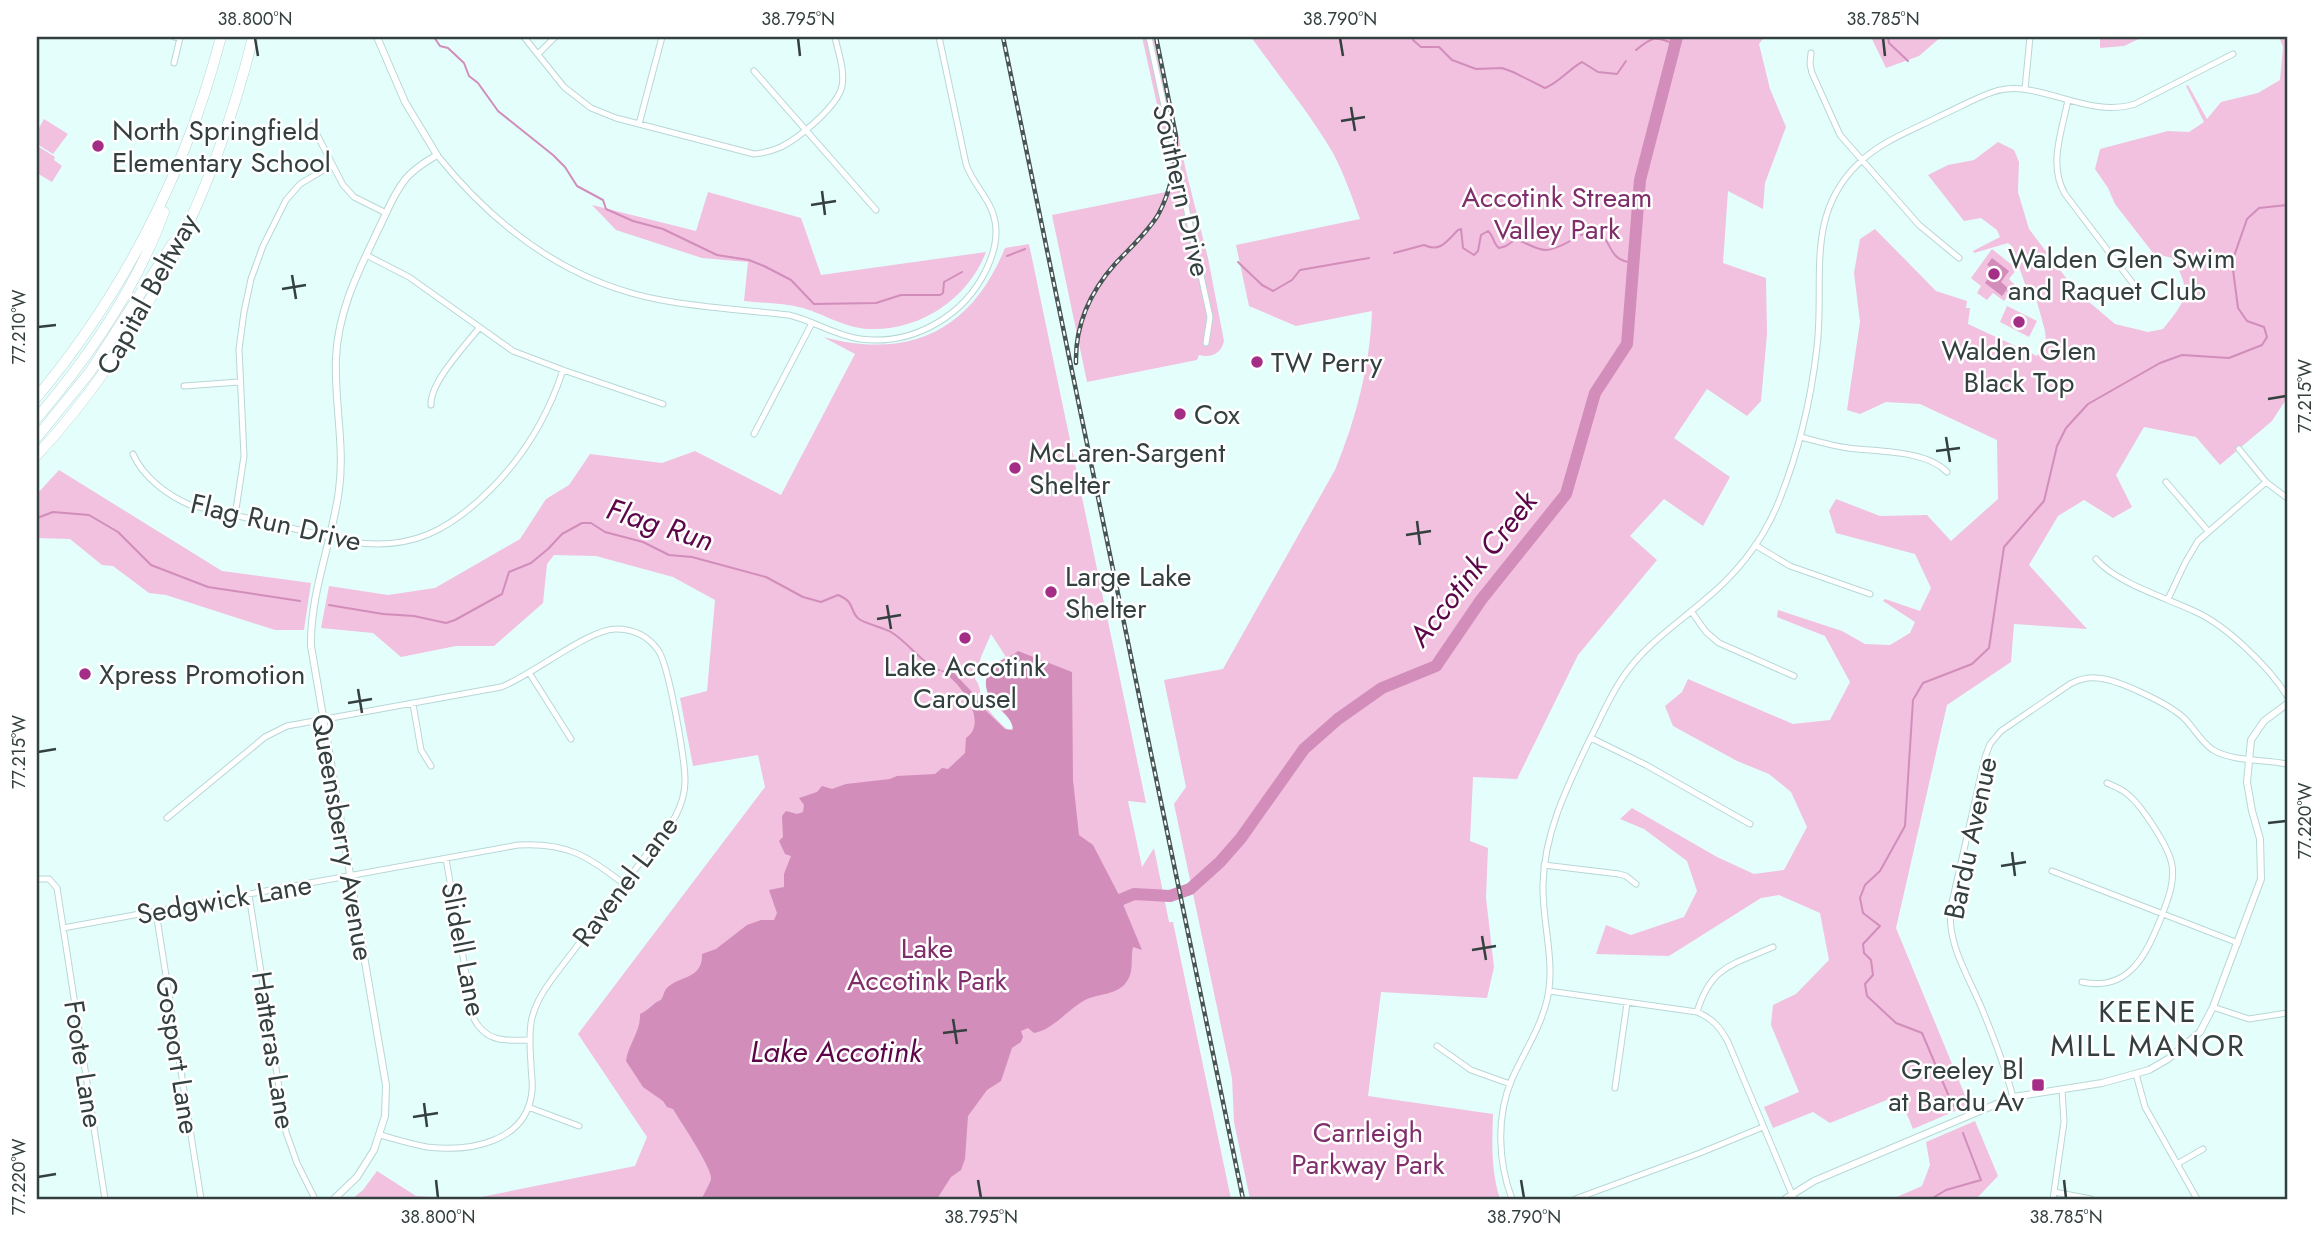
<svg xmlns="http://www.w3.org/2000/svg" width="2324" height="1236" viewBox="0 0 2324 1236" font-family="Jost,sans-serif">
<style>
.green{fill:#f1c1df;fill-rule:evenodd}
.water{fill:#d28dbb}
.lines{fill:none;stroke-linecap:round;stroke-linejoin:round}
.stream{stroke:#d28dbb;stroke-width:2}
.river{stroke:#d28dbb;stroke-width:12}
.minor-casing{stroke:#b7d7d6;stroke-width:7}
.tertiary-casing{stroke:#b7d7d6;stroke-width:8}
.motorway-casing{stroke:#b7d7d6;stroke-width:11}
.minor{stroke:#fff;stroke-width:5}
.tertiary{stroke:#fff;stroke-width:6}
.motorway{stroke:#fff;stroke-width:10}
.rail-casing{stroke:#475554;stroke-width:4.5}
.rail{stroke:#fff;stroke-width:2;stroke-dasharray:5;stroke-linecap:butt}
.ticks{fill:none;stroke:#33403f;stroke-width:2.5}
.poi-dot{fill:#a42e86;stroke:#fff;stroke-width:2.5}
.labels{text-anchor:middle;stroke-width:5;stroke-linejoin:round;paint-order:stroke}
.poi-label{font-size:28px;fill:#33403f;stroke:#fff;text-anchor:start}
.street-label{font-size:28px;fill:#33403f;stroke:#fff}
.park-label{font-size:28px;fill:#802e6a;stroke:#fff}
.water-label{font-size:30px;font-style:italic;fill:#5c0649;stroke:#fff}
.neighbourhood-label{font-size:30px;letter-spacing:2px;fill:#33403f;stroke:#fff}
.neatline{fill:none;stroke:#33403f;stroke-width:2.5}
.ticks-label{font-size:18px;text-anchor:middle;fill:#33403f}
</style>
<rect width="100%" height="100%" fill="#e4fefc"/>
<path class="green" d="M1142,37h15l29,134 22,87 16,83c-3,13 -13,17 -25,14l-2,5 -110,22 -35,-167 124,-25z
M1251,37h513l-5,7 11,45 16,38 -21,56 -2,26 -35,-18 -5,72 43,15 1,56 -6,67 -14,15 -40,-27 -33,49 56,39 -27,49 -39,-27 -34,37 27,24 -79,95 -61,124 -44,-2 -3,64 18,7 -2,50 8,69 -7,31 -106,-6 -13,104 125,18c-1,29 -2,57 7,85h-250l-16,-77 -2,-44 -58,-274 12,-17 -22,-107 59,-11 112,-199c21,-51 35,-104 37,-159l-76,15 -47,-20 -13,-61 124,-26c-8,-22 -16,-45 -27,-66 -24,-41 -55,-78 -82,-116z
M1871,37h70l-22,19 -33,12z
M2100,37h43l-19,9 -24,2z
M2279,37h8v361l-15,23 -52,44 -24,-28 -52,-10 -28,48 16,32 -19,11 -29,-18 -26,16 -29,49 58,64 -73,-5 -3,38 -64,43 -51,223 73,177 -56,24 -14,-34 -69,28 -17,-11 -40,16 -9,-21 35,-15 -28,-67 2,-20 23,-11 33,-34 -9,-47 -41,-18 -18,3 -92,58 -73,-2 10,-29 25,10 53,-18 13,-26 -10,-30 -43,-32 -24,-10 12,-11 85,49 37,17 30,-4 23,-43 -16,-35 -22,-18 -32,-13 -64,-35 -8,-20 17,-14 6,-13 105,45 37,-4 20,-38 -25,-46 -48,-19 1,-7 64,21 23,13 25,1 20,-12 5,-11 -32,-21 2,-2 35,12 11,-23 -16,-34 -79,-21 -7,-22 7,-12 44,17 47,-1 24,26 47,-42 -1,-59 -77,-36 -34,-2 -26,12 -13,-4 13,-88 -6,-49 6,-34 15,-10 61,62 31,10 -1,7h4l-2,16 69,32 9,-14 -1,-11 -9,-33 -11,-14 -13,-38 -4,-3 -34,10 -1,-2 27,-14 -3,-7 -16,-12 -17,3 -36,-46 20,-10 26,-5 24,-18 16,8 5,12 -1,30 11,37 47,62 39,33 33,8 15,-3c24,-30 30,-36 9,-71l-19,-5 -38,-49 -7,-16 -13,-19 5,-20 68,-18 21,1 15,-10 -18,-36 2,-1 19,34 14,-17 37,-9 22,-13 3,-33z
M44,119l24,15 -15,20 -16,-10 1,-14z
M39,147l16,10 -1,3 8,6 -10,16 -15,-9v-23z
M708,192l93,26 20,57 165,-23c-18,47 -66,79 -117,77 -24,-1 -43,-14 -66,-21 -19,-5 -40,-5 -59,-7l4,-39 -46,-4 -86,-28 -24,-25 104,26z
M1029,244l117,559 -18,-2 14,66 12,-19 15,74h4l58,277h-879l11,-9 14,-19 39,25 55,3 164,-33 12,-29 -69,-103 187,-247 -7,-32 -65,11 -13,-68 27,-7 8,-91 -42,-23 -77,-21 -42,-1 -7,9 -4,39 -49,43h-38l-55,11 -28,-24 -52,-5 8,-42 59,9 47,-7 85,-49 26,-40 23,-14 21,-31 72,9 33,-12 86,44 74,-141 -32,-17c87,23 148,-6 182,-89zM991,634l15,23c-8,6 -16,12 -18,22 -7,28 18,28 26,48l-5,4c-9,-8 -21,-19 -26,-31 -4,-8 -2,-14 -8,-21l6,-22z
M1992,249l25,20 -8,10 7,7 -12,15 -11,-8 -6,7 -10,-7 4,-7 -10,-8z
M2007,306l30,15 -8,16 -29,-15z
M59,470l163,101 89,12 -7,47h-29l-109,-35 -17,-2 -36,-27 -11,-1 -32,-26 -33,-1v-44z
M1975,1121l23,55 -22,23h-84l30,-13 8,-21 -4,-23z"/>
<path class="water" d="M1992,258l17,13 -8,11 7,6 -6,8 -17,-13 9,-13 -7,-5z
M1018,651l54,21 1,108 6,55 14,10 27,52 22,53 -9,-3c-3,13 2,25 -8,37 -10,11 -28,10 -40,16 -17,9 -32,30 -51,33l-6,-5 -7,3 2,6 -2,5 -9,6 -11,33 -14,9 -19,26 -3,43 -4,11 -10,7 -14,22h-235c2,-6 8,-15 9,-20 2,-10 -31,-58 -38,-70l-6,-2 -4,-6 -20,-14 -17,-26c2,-16 15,-30 14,-47 8,-3 14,-12 21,-14 2,-3 3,-8 5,-11 13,-14 37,-9 36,-35l14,-5 31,-24 14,-5h13l3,-7 -8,-23 15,-3v-13l7,-18 -6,-2 -6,-13 4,-4 -1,-21 4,-5 11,3 6,-2 1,-7 -5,-7 18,-6 5,-6 10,3 14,-5 44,-5 7,-3 38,-2 7,-6 6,1 17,-16 1,-15c24,-16 -7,-59 -27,-68l14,2 19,20 10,15 23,22 8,1c0,-20 -40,-32 -23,-60 7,-11 20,-12 28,-19z"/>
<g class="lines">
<path class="stream" d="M434,37l6,9 8,2 16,15 5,13 9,7 20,28 55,44 12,12 12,19 26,14 3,9 27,12 30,8 54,26 32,5 15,6 27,14 23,24 62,-1 25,-8h39l3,-2 1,-11 18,-10
M1413,37v3l8,7h18l13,13 24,9 26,-1 11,4 32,16c15,-6 24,-19 37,-26l16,10 19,2 9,-13
M1888,37l1,6 19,18
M1636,50c17,-14 19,-14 39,-6
M1581,235l19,-3c13,14 9,28 33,31
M1394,253l30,-8c16,8 23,-4 34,-15l3,-1 2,19 11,7 4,-4 3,-16 7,-4c6,5 5,13 11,17l7,-2 10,-7c26,11 27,17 54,2
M1007,256l18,-7
M1238,262l24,23 11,6 19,-11 8,-10 69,-12
M37,518l16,-6 36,3 29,17 33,33 57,22 92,14
M329,605l54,9 31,2 32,7 9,-3 47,-26 7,-22 22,-9 17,-14 14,-15 20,-11h9l14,9 38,10 26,13 23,2 74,20 37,20 18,5 17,-7c18,7 11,16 21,24 7,5 23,8 32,13 17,10 30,31 48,38
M1953,1106l-31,-73 -26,-10 -29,-27 -2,-12 8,-9 -2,-15 -7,-7 -1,-9 17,-18 -17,-13 -3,-15 5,-13 15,-14 25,-45 8,-126 10,-17 49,-19 17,-16 15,-101 40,-46 13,-55 9,-18 22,-24 72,-41 22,-8 47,3 33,-13 5,-8 -3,-10 -17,-6 -9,-13 -6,-46 15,-43 12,-11 28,-3
M1931,1199l15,-9 35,-10 -18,-47"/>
<path class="river" d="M1108,905l26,-11 36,2 20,-7 30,-27 21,-24 63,-89 34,-30 44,-31 54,-22 45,-66 85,-106 29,-101 32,-49 13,-164 37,-143"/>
<g class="minor-casing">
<path id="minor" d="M524,37l40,50 27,21 25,10 138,36c10,-1 18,-3 27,-7 18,-9 57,-41 61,-61 3,-16 -4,-34 -7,-49
M1149,37l61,280 -4,26
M1811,53l-1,11 2,9 28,62 79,90 40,33
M538,54l17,-17
M174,63l6,-25 -6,-1
M754,71l122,139
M2025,89l5,-52
M2068,100c-6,31 -20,65 -3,94l72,95
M639,124l23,-87
M312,125l31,60 11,12 32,16
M437,155c58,72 131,128 224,145 42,8 85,10 128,15 25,6 45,20 71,24 53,7 105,-23 127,-71 7,-15 11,-31 8,-47 -4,-22 -22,-36 -29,-57l-27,-127
M366,255l43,22 104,74 50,19 100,34
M184,386l55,-4
M431,405c-1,-23 34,-59 48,-77
M754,434l58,-111
M1801,437c15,4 31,9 47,11 30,4 78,2 99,24
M2239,449l27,33 21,16
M133,454c10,23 34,41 57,51l162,37c59,9 98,-12 139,-53 35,-35 57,-73 72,-119
M2166,482l42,49
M235,516l9,-60 -5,-107 5,-37 7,-33 12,-33 23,-46 14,-16 32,-19
M1755,545l35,21 80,28
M2096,559c20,24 71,39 100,53 31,14 74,56 91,84
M2168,599l17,-36 13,-22 68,-59
M1691,611l15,21 13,11 75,33
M530,674l41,65
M413,704l8,46 10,16
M1591,738l55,27 104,59
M167,818l98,-81 22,-11 214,-39c32,-12 87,-58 115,-58 17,0 32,7 42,21 11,15 27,110 27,131 0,13 -4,25 -10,36l-123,162c-23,31 -24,47 -21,85 0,9 2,18 1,27 -5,52 -63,61 -105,56 -16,-3 -32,-8 -47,-12
M446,859l28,160c12,23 31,22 54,21
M1544,865l75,9 7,2 10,8
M2052,871l186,72
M37,879h12l8,9 48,311
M249,895l37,237 11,31 18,36
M156,912l45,287
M63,928l455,-83c48,-3 70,11 106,39
M2082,982c47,10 64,-27 79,-64 6,-17 14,-34 11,-53 -3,-18 -31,-61 -46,-72 -6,-5 -13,-7 -19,-10
M1549,991l148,21c15,6 23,15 31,30l66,157
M2213,1007l36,12 38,-6
M1697,1012c14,-46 35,-47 76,-65
M1437,1046l34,24 39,14
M2136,1074l9,33 52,92
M1615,1088l12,-85
M2013,1097c-8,-30 -19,-59 -31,-88 -13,-32 -36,-66 -31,-102l34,-150 5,-13 11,-13 69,-47c8,-4 17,-7 26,-6 20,0 73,26 88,40 10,10 17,24 29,32 21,12 51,9 74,14
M528,1107l51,19
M2177,1164l26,-15
M2054,1192l37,7
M1512,1199c-14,-37 -16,-83 0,-120 12,-27 28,-50 35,-79 9,-38 -5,-77 -4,-115 1,-52 24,-98 46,-144 11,-21 20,-44 34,-64 21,-31 50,-50 78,-74 34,-27 62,-62 78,-102 20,-50 32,-101 38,-154 8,-67 -13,-132 42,-184 22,-22 54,-33 81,-47 18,-8 35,-18 53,-24 9,-3 19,-4 29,-3 37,4 75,27 113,15l98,-50
M1575,1199l125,-46 63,-26
M2053,1199l11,-77 -2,-32"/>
</g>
<g class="tertiary-casing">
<path id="tertiary" d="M334,1199l23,-22 17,-27 11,-34 1,-31 -75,-439c-1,-53 21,-104 28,-156 6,-45 -5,-88 -3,-132 2,-48 23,-88 43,-130 8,-16 14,-33 25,-47 8,-11 21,-19 33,-26l-32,-53 -28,-65
M1785,1199l29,-18 199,-84 89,-14 47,-13 19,-11 32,-27 13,-25 48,-128 -1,-40 -8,-28 -5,-29 4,-42 13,-19 23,-17"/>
</g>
<g class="motorway-casing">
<path id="motorway" d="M37,397c88,-106 149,-226 184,-360
M37,418c51,-60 100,-131 127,-206
M37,437l53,-65 83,-129
M37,455c108,-117 178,-264 216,-418"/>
</g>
<use href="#minor" class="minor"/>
<use href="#tertiary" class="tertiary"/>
<use href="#motorway" class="motorway"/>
<g class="rail-casing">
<path id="rail" d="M1003,37l240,1162
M1076,363c-1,-38 15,-72 39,-99 15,-16 31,-30 43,-49 13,-24 18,-51 18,-79l-20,-99"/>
</g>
<use href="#rail" class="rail"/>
</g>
<path class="ticks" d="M255,38l3,18M798,38l2,18M1340,38l3,18M1883,38l2,18M1351,107l4,24M1341,121l24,-4M822,191l3,24M811,205l25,-4M292,275l4,24M282,289l24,-4M38,327l18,-2M2268,399l18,-3M1946,437l4,25M1936,451l24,-3M1417,521l3,24M1406,535l25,-4M887,605l4,24M877,619l24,-4M358,689l4,24M348,703l24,-4M38,752l18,-3M2268,823l18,-2M2012,852l3,24M2001,866l25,-4M1482,936l4,24M1472,950l24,-4M953,1019l4,25M943,1033l24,-3M424,1103l3,24M413,1117l25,-4M38,1177l18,-3M436,1180l2,18M978,1180l3,18M1521,1180l3,18M2064,1180l2,18"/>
<g class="poi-dot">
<circle cx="98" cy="146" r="7"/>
<circle cx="1994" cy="274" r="7"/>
<circle cx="2019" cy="322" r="7"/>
<circle cx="1257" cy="362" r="7"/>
<circle cx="1180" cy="414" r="7"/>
<circle cx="1015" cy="468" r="7"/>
<circle cx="1051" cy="592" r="7"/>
<circle cx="965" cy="638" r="7"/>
<circle cx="85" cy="674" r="7"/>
<rect x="2031" y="1078" width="14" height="14" rx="3.5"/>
</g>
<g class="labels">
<g class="poi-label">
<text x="112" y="140">North Springfield<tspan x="112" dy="32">Elementary School</tspan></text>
<text x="2008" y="268">Walden Glen Swim<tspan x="2008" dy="32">and Raquet Club</tspan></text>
<text x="2019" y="360" text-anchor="middle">Walden Glen<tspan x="2019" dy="32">Black Top</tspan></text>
<text x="1271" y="372">TW Perry</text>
<text x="1194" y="424">Cox</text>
<text x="1029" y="462">McLaren-Sargent<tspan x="1029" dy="32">Shelter</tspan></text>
<text x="1065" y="586">Large Lake<tspan x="1065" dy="32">Shelter</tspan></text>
<text x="965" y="676" text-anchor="middle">Lake Accotink<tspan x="965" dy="32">Carousel</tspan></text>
<text x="99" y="684">Xpress Promotion</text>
<text x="2024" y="1079" text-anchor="end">Greeley Bl<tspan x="2024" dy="32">at Bardu Av</tspan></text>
</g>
<g class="street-label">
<text transform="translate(1182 190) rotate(77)" y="10">Southern Drive</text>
<text transform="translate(147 294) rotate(-61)" y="10">Capital Beltway</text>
<text transform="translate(276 522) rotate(13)" y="10">Flag Run Drive</text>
<text transform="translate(343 837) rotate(80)" y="10">Queensberry Avenue</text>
<text transform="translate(1970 838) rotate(-78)" y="10">Bardu Avenue</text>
<text transform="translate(625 881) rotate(-53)" y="10">Ravenel Lane</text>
<text transform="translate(224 899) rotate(-10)" y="10">Sedgwick Lane</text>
<text transform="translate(464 949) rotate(79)" y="10">Slidell Lane</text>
<text transform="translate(274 1050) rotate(81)" y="10">Hatteras Lane</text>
<text transform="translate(178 1055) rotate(81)" y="10">Gosport Lane</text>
<text transform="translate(84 1064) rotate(81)" y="10">Foote Lane</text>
</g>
<g class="park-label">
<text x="1557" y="207">Accotink Stream<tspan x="1557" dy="32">Valley Park</tspan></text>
<text x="927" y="958">Lake<tspan x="927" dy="32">Accotink Park</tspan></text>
<text x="1368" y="1142">Carrleigh<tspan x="1368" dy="32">Parkway Park</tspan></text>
</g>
<g class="water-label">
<text transform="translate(660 525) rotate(18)" y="10">Flag Run</text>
<text transform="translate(1473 569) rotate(-52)" y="10">Accotink Creek</text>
<text x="836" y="1062">Lake Accotink</text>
</g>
<g class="neighbourhood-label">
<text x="2148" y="1022">KEENE<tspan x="2148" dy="34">MILL MANOR</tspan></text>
</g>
</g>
<rect width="2324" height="1236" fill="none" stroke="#ffffff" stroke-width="77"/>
<rect x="38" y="38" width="2248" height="1160" class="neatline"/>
<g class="ticks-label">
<text x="255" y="25">38.800°N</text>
<text x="798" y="25">38.795°N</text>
<text x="1340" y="25">38.790°N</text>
<text x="1883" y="25">38.785°N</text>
<text transform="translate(19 327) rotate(-90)" y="6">77.210°W</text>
<text transform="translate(2305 396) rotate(-90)" y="6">77.215°W</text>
<text transform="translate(19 752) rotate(-90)" y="6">77.215°W</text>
<text transform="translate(2305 821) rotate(-90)" y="6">77.220°W</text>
<text transform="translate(19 1177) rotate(-90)" y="6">77.220°W</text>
<text x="438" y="1223">38.800°N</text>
<text x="981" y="1223">38.795°N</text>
<text x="1524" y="1223">38.790°N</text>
<text x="2066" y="1223">38.785°N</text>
</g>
</svg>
